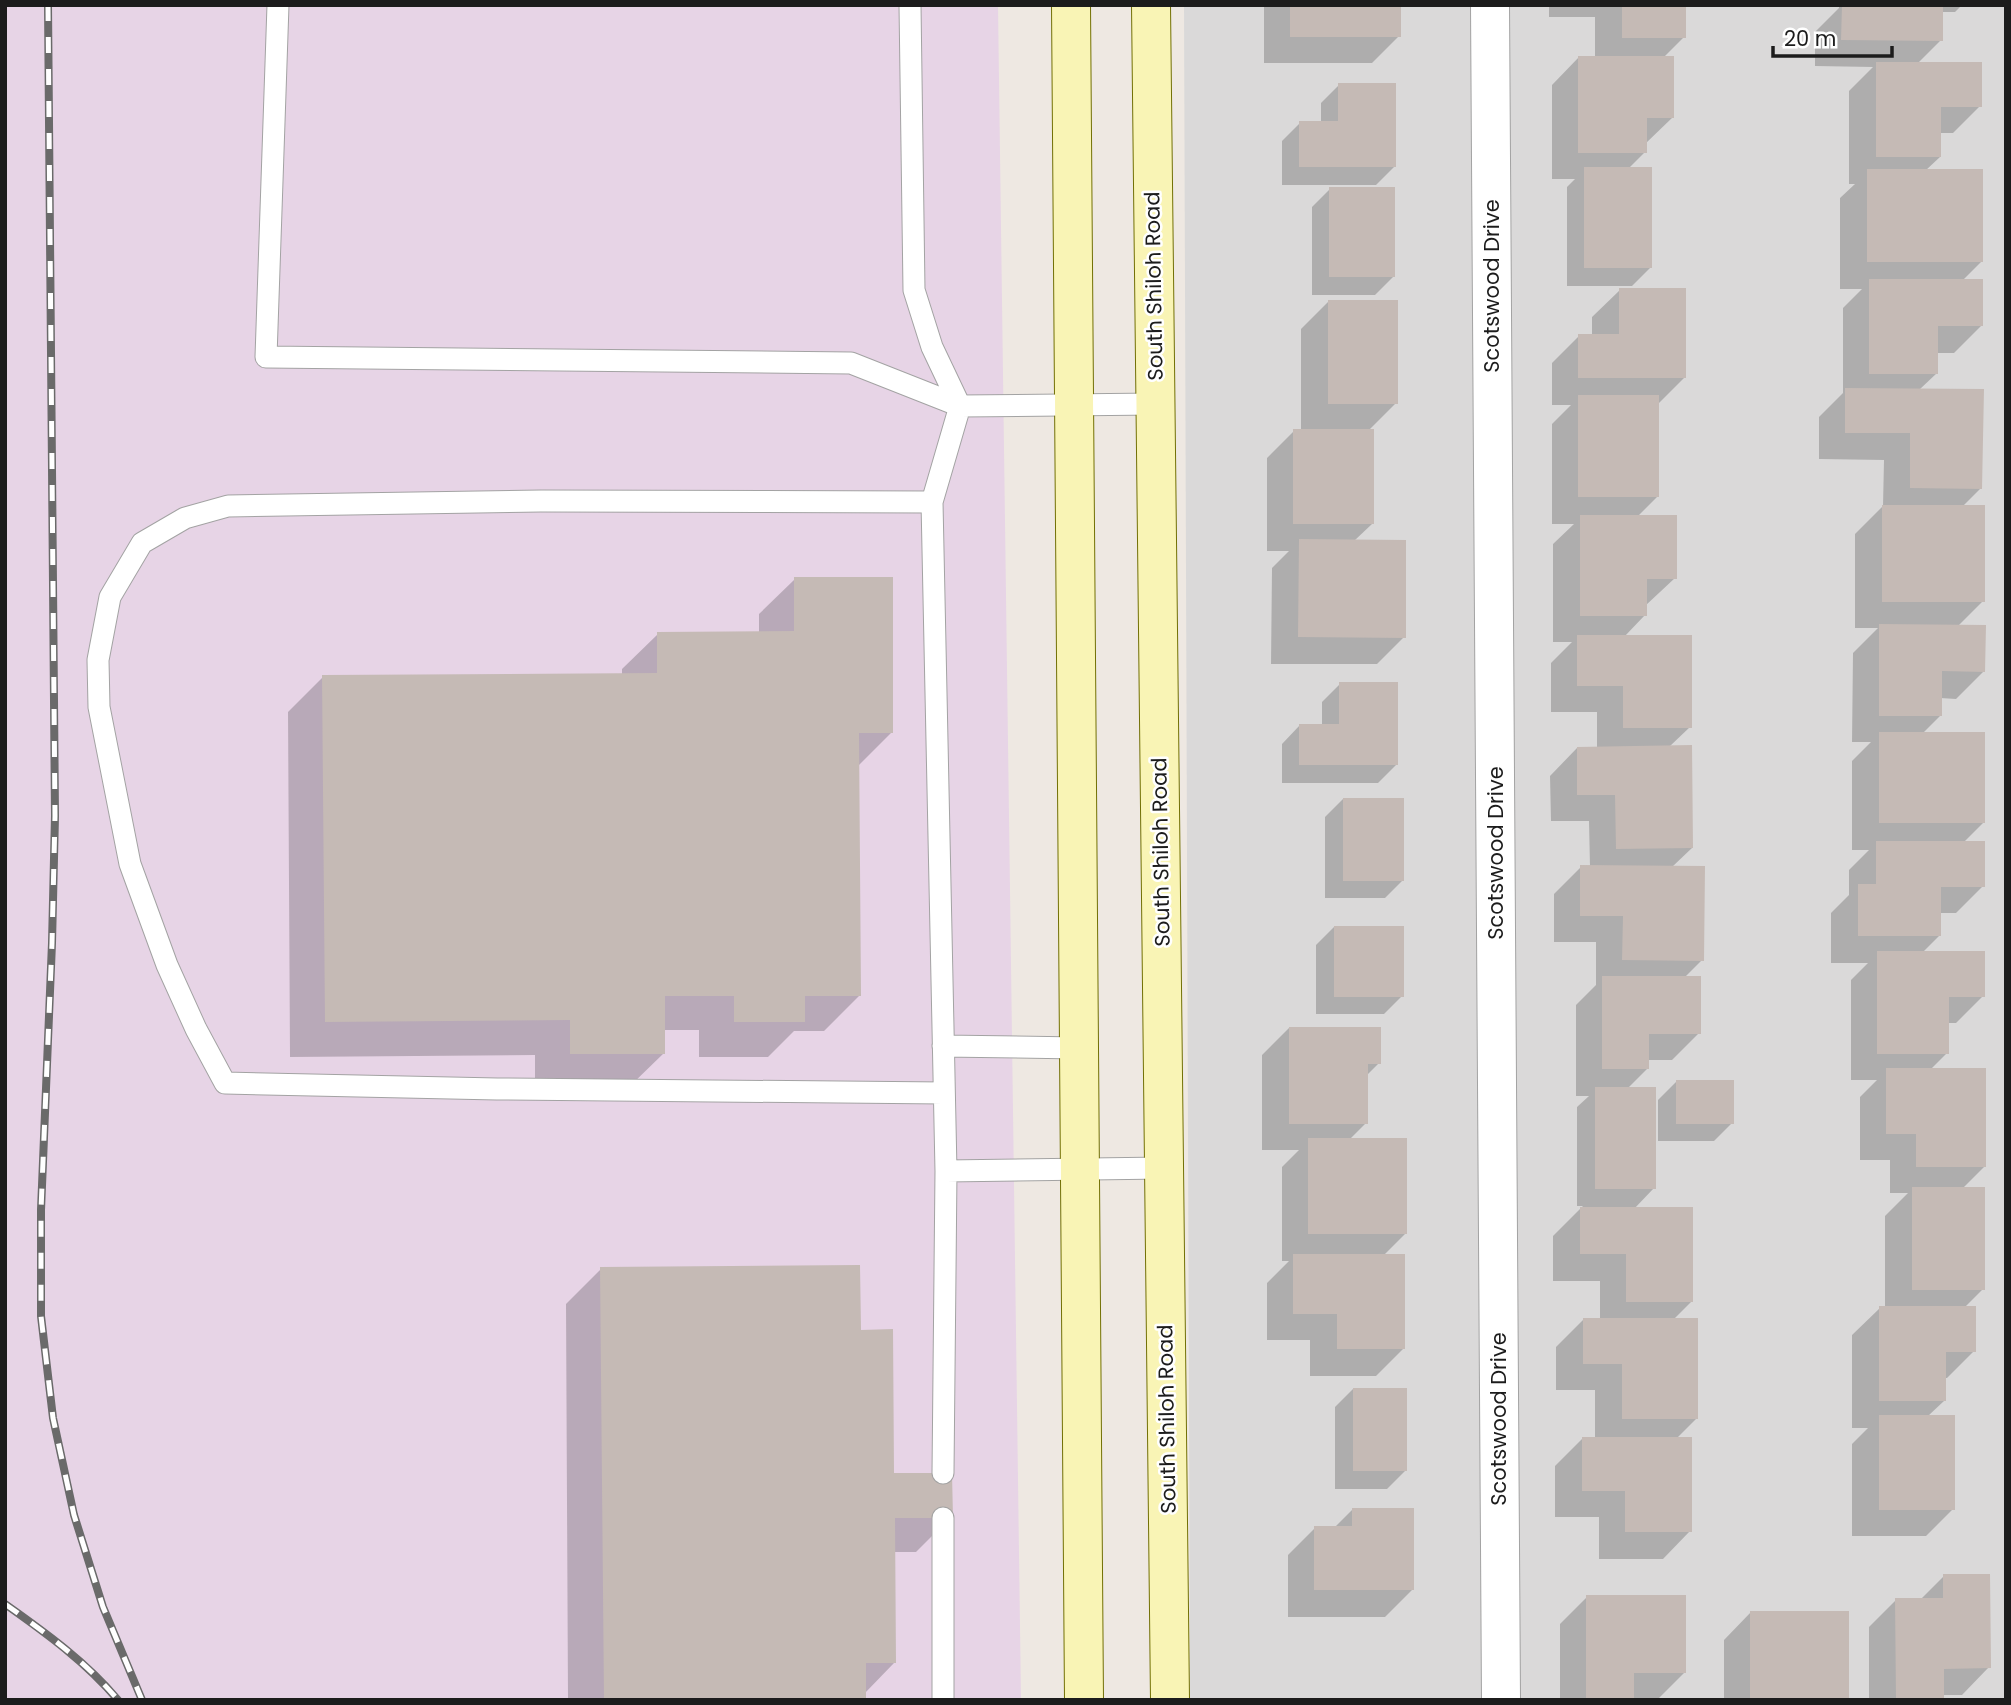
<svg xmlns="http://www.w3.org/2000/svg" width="2011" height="1705" viewBox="0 0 2011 1705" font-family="Poppins,sans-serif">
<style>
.residential{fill:#dad9d9}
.industrial{fill:#e7d4e6}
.shadow{fill:#0003}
.building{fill:#c5bab5}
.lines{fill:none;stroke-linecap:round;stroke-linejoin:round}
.service-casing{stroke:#a3a3a3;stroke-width:23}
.minor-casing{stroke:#a3a3a3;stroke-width:40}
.secondary-casing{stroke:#727005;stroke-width:40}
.service{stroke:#fff;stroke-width:21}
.minor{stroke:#fff;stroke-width:38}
.secondary{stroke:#f9f4b5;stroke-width:38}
.rail-casing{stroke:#6a6a6a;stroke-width:8}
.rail{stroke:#fff;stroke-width:5;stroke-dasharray:16;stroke-linecap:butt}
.labels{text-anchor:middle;stroke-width:5;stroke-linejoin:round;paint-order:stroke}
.street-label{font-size:21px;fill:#1c1c1c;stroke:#fff}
</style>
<rect width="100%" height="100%" fill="#eee8e2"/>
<path class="residential" d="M1184,5h822v1695h-816z"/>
<path class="industrial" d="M5,5h993l23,1695h-1016z"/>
<path class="shadow" d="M1264,5h135v31l-27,27h-108z
M1549,5h135v32l-20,20 8,61 -27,26v8l-17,17 22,99 -18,18h-65v-99l8,-8h-23v-94l27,-28h16v-40h-46z
M1839,5h123l-7,7h-14v28l-23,23 62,43 -27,27h-13v24l-15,14 56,91 -19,19 19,45 -27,27h-17v20l-18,17 62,98 -19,19 21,94 -25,25 26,45 -28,28 -16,-1v18l-18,18 61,89 -20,20 20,43 -27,27h-16v22l-17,17 60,44 -27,27h-9v30l-17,17 55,96 -23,23 21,100 -19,19 10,43 -27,27h-3v23l-16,15 25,93 -27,27h-74v-92l16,-16h-16v-93l28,-27h5v-92l23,-23h-18v-33h-30v-63l17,-17h-26v-100l17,-17h-37v-50l18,-18v-25l20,-20h-17v-89l19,-19h-19l1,-89 25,-25h-23v-94l28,-28 1,-46 -65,-1v-42l24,-24v-85l19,-19h-22v-91l15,-14h-6v-93l24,-24 -58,-1v-34l24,-24z
M1339,85l55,82 -18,18h-94v-44l18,-18h21v-20z
M1330,189l63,88 -18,18h-63v-88z
M1620,290l64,88 -27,27v92l-20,20 38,61 -30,28v9l-20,21 65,91 -21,20 23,101 -20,19 30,93 -18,18 15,55 -27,27h-25v9l-20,20 27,99 -20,21 58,92 -19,19 23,99 -20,20 14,92 -27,28h-64v-42h-44v-51l27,-27h13v-49h-39v-43l27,-27h17v-39h-47v-45l30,-30h-6v-99l12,-11h-13v-91l20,-20v-43h-42v-48l27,-27h9l-1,-46h-38l-1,-45 27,-28h20v-36h-46v-49l21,-21h-19v-98l21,-20h-22v-100l19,-19h-19v-42l27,-27h13v-19z
M1328,302l68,101 -28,28 4,93 -18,17 50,96 -27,27h-106l1,-96 17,-17h-22v-93l27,-27h7v-102z
M795,579l97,153 -34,34 1,230 -35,35h-30l-26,26h-69v-27h-35v23l-36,35 -93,1v-34l-245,2 -2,-345 35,-35 299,-2v-6l36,-35 101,-1v-19z
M1340,684l56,81 -18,18h-96v-39l18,-19h22v-23z
M1343,799l60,81 -18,18h-60v-81z
M1334,927l68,69 -18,18h-68v-69z
M1289,1028l90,35 -13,13v47l-17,17 56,94 -22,22 20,93 -27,27h-66v-36h-43v-57l22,-22h-7v-94l17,-17h-37v-95z
M1676,1082l56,41 -18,18h-56v-41z
M601,1269l258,62 34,143 58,43 -35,35h-23l1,111 -29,30v7h-297l-2,-396z
M1353,1389l52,82 -18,18h-52v-82z
M1352,1510l60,80 -27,27h-97v-62l27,-27h19z
M1944,1576l45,91 -27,28h-19v5h-74v-73l27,-27h24z
M1587,1597l97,76 -27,27h-97v-76z
M1751,1612l96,88h-123v-60z"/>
<path class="building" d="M1290,5h111v32h-111z
M1622,5h64v33h-64z
M1842,5h101v36l-102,-1z
M1578,56h96v62h-27v35h-69z
M1876,62h106v45h-41v50h-65z
M1338,83h58v84h-97v-46h39z
M1584,167h68v101h-68z
M1867,169h116v93h-116z
M1329,187h66v90h-66z
M1869,279h114v47h-45v48h-69z
M1619,288h67v90h-108v-44h41z
M1328,300h70v104h-70z
M1845,388l139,1 -2,100 -72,-1v-55h-65z
M1578,395h81v102h-81z
M1293,429h81v95h-81z
M1882,505h103v97h-103z
M1580,515h97v64h-30v37h-67z
M1299,539l107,1v98l-108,-1z
M794,577h99v156h-34l2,263h-56v26h-71v-26h-69v58h-95v-34l-245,2 -3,-347 335,-2v-41l137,-1z
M1879,624l107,1 -1,47 -43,-1v45h-63z
M1577,635h115v93h-69v-42h-46z
M1339,682h59v83h-99v-41h40z
M1879,732h106v91h-106z
M1692,745l1,103 -77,1 -1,-54h-38v-48z
M1343,798h61v83h-61z
M1876,841h109v46h-44v49h-83v-52h18z
M1580,865l125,1 -1,95 -82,-1 1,-44h-43z
M1334,926h70v71h-70z
M1877,951h108v46h-36v57h-72z
M1602,976h99v58h-52v35h-47z
M1289,1027h92v37h-13v60h-79z
M1886,1068h100v99h-70v-33h-30z
M1676,1080h58v44h-58z
M1595,1087h61v102h-61z
M1308,1138h99v96h-99z
M1912,1187h73v103h-73z
M1580,1207h113v95h-67v-48h-46z
M1293,1254h112v95h-68v-35h-44z
M860,1265l1,65 32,-1 1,144h58l1,45h-58l1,145h-30v37h-262l-4,-433z
M1879,1306h97v46h-30v49h-67z
M1583,1318h115v101h-76v-55h-39z
M1353,1388h54v83h-54z
M1879,1415h76v95h-76z
M1582,1437h110v95h-67v-41h-43z
M1352,1508h62v82h-100v-64h38z
M1943,1574h47l1,94 -47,1v31h-48l-1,-102h48z
M1586,1595h100v78h-52v27h-48z
M1750,1611h99v89h-99z"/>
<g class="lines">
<g class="service-casing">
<path id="service" d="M278,5l-12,352 585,6 109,43 196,-2
M910,5l4,285 18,57 28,59 -28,96 14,669
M932,502l-391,-1 -313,5 -43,12 -43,25 -32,54 -12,63 1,47 31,157 37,101 29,64 29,54 272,6 447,4
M943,1046l136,2
M943,1473l3,-302 218,-3
M943,1518v182"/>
</g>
<g class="minor-casing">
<path id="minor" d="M1490,5l11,1695"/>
</g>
<g class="secondary-casing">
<path id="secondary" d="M1071,5l13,1695
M1151,5l19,1695"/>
</g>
<use href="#service" class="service"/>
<use href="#minor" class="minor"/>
<use href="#secondary" class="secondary"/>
<g class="rail-casing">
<path id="rail" d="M48,5l7,811 -3,127 -11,267v106l12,102 21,97 29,92 39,93
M5,1604c41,29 81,58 113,96"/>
</g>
<use href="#rail" class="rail"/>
</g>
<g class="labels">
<g class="street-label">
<text transform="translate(1154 286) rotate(-91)" y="7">South Shiloh Road</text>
<text transform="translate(1492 286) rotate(-90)" y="7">Scotswood Drive</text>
<text transform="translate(1161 852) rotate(-91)" y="7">South Shiloh Road</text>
<text transform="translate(1496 853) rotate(-90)" y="7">Scotswood Drive</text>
<text transform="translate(1167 1419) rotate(-91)" y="7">South Shiloh Road</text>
<text transform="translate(1499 1419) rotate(-90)" y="7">Scotswood Drive</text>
</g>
</g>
<rect width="2011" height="1705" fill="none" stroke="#1c1c1c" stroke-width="14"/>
<path d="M1773 46v10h119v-10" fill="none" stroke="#1c1c1c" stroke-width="3.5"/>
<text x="1784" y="46" font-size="21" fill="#1c1c1c" stroke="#ffffff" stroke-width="5" paint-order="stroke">20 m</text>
</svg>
